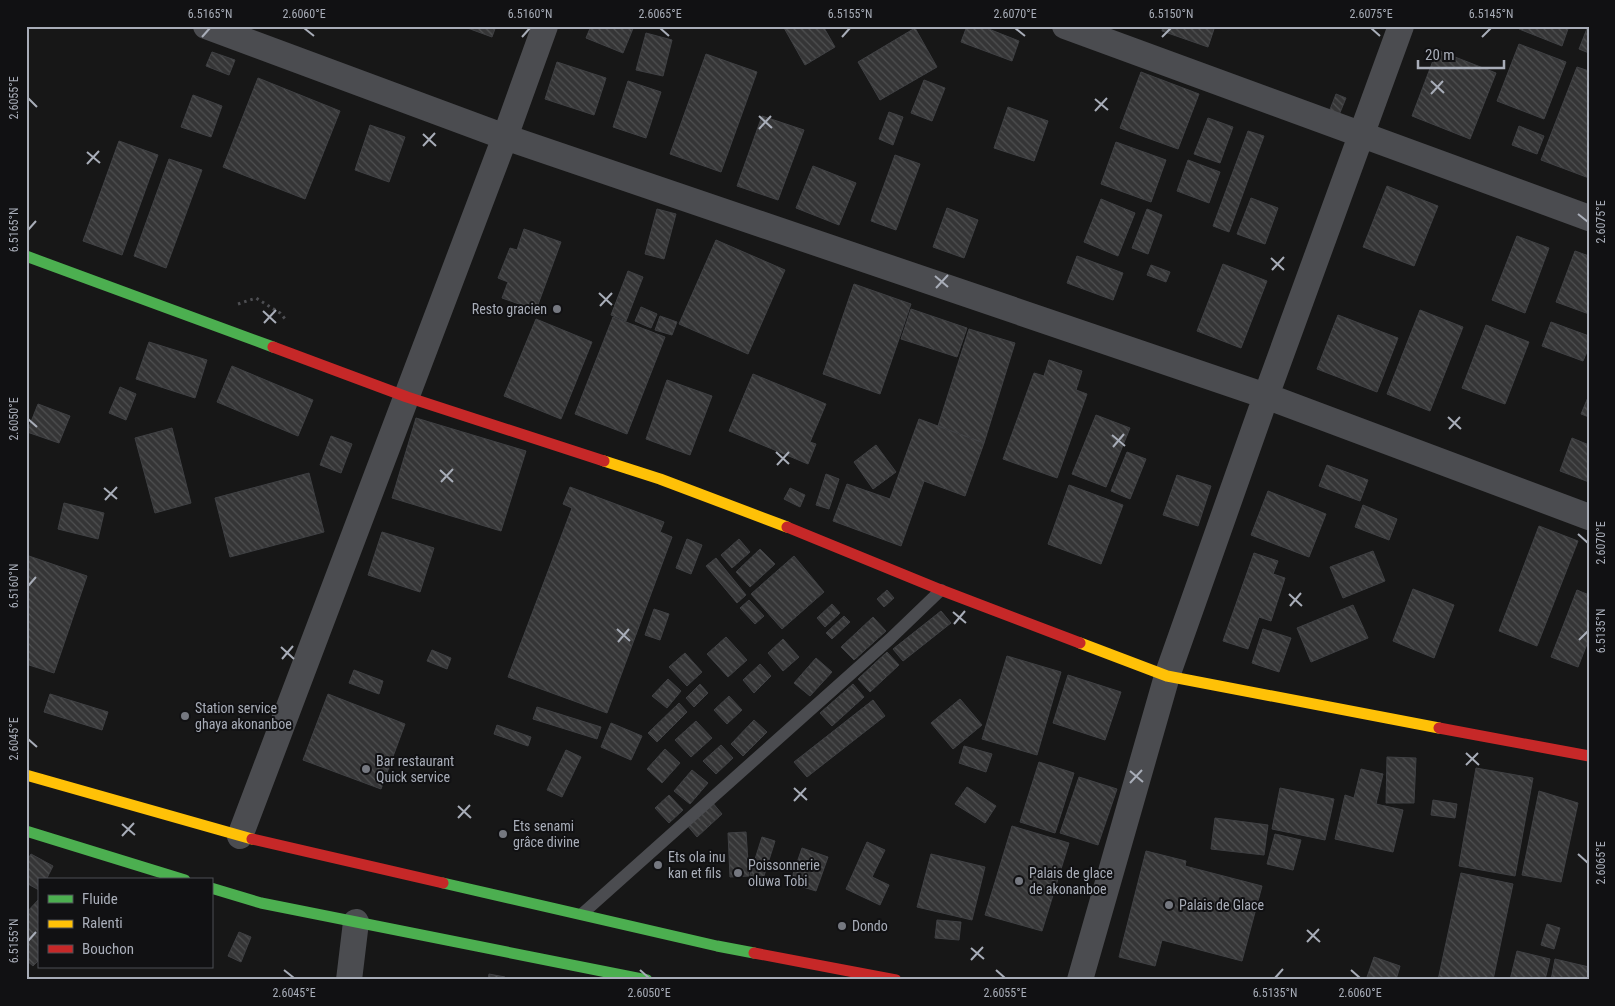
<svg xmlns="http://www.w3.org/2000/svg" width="1615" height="1006" viewBox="0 0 1615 1006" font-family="'Roboto Condensed',sans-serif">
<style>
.building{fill:url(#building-back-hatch);stroke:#3f4043}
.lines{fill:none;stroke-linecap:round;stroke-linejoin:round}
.path{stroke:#4d4e52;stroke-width:3;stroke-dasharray:2.5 4;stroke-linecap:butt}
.lane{stroke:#4b4c50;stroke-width:12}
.street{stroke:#4b4c50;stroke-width:26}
.fast{stroke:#4caf50;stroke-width:11}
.slow{stroke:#ffc107;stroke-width:11}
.jam{stroke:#c62828;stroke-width:11}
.ticks{fill:none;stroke:#a8adb8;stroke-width:2}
.poi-dot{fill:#757880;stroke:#111113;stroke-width:2}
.labels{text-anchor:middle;stroke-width:4;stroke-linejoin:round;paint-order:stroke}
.poi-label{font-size:14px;fill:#a8adb8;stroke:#111113;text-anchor:start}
.neatline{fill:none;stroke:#a8adb8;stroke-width:2}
.ticks-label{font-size:12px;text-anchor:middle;fill:#a8adb8}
</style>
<defs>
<pattern id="building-back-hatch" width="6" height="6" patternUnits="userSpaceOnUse" patternTransform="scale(1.25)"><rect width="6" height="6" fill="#353536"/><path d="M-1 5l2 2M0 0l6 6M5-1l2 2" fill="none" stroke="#4f5051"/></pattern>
</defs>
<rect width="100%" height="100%" fill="#171717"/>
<path class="building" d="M462,26h34l-4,11z
M591,26h43l-11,27 -37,-15z
M783,26h40l12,21 -30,18z
M967,26h14l38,15 -7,20 -51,-19z
M1163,26h52l-7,21 -46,-16z
M1520,26h49l-7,20 -43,-17z
M1588,26h1v27l-10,-4z
M915,28l22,39 -57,33 -22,-38z
M646,33l26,7 -9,36 -27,-6z
M1519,44l47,18 -22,57 -47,-18z
M1437,50l59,23 -26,66 -58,-23z
M212,52l23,8 -6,15 -23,-9z
M706,54l51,18 -36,100 -51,-18z
M557,62l49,16 -12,37 -49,-16z
M1577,67l12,4v107l-48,-18z
M1141,72l58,22 -21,55 -58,-21z
M258,78l82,33 -35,88 -82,-32z
M924,80l21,8 -13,33 -21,-8z
M628,81l33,11 -15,46 -33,-11z
M1336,94l10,4 -7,17 -10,-3z
M193,95l29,11 -11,31 -30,-10z
M1008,107l40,14 -14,40 -40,-13z
M889,112l14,5 -10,28 -14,-6z
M762,116l42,14 -26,70 -41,-14z
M1208,118l25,9 -13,36 -26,-9z
M370,125l35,12 -16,45 -34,-12z
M1519,126l25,10 -7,18 -25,-9z
M1248,131l16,5 -35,96 -16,-6z
M119,141l39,14 -36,100 -39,-14z
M1116,142l50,18 -15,42 -50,-18z
M895,155l25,9 -24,66 -25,-9z
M169,159l33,11 -36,98 -32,-12z
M1188,160l32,12 -11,31 -32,-12z
M813,166l43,17 -17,42 -43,-17z
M1387,186l51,20 -24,60 -51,-19z
M1251,198l27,10 -13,36 -28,-10z
M1101,199l34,14 -17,43 -34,-14z
M947,208l31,12 -14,38 -31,-11z
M657,209l19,5 -12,45 -19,-5z
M1147,209l15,6 -14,39 -16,-6z
M524,229l37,13 -25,68 -34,-12 6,-16 -10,-4 12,-30 7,2z
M1517,236l32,12 -24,65 -33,-13z
M716,240l69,30 -37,84 -69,-30z
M1575,251l14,5v58l-33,-12z
M1077,256l46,17 -10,27 -46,-17z
M1223,264l44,17 -26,67 -44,-17z
M1151,265l19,7 -4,10 -19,-7z
M628,271l15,6 -17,44 -15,-6z
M854,284l57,20 -31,90 -57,-20z
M641,307l16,7 -6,14 -16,-7z
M911,309l56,19 -10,29 -56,-18z
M1420,310l43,17 -33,84 -43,-17z
M1338,315l60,23 -21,54 -60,-23z
M660,316l17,6 -5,13 -17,-5z
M613,317l52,20 -38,97 -52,-20z
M536,319l56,23 -31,77 -57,-23z
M1551,322l38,14v11l-6,14 -41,-15z
M1486,325l43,17 -24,62 -43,-16z
M969,329l46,14 -31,100 -46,-17z
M149,342l58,18 -12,38 -59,-19z
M1049,360l33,11 -6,19 11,4 -30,84 -54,-19 31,-86 10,3z
M232,366l81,34 -15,36 -81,-34z
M753,374l73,30 -16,38 6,2 -8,20 -79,-33z
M667,380l45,16 -22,59 -44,-16z
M120,387l16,7 -10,26 -17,-7z
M1589,395v22l-8,-3z
M38,404l32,12 -11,27 -32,-11z
M1096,415l34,13 -24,59 -34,-13z
M416,418l110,33 -25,80 -109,-33z
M919,419l65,24 -19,53 -41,-15 -23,65 -68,-25 14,-37 43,15z
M172,428l19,75 -36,10 -20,-75z
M331,436l21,8 -11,29 -21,-8z
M1572,438l17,7v37l-29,-11z
M876,445l20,27 -23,17 -19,-27z
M1127,452l19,7 -16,40 -19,-8z
M1327,465l41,15 -8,21 -41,-15z
M309,473l15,59 -94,25 -15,-59z
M826,474l13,5 -10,30 -13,-4z
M1177,475l34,11 -13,40 -35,-11z
M1069,485l54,20 -22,59 -53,-20z
M570,487l94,35 -4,10 12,5 -65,176 -99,-36 64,-169 -9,-4z
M790,488l15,7 -5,12 -16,-8z
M1268,491l58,23 -17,43 -58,-22z
M64,503l40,10 -6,26 -40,-10z
M1363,505l34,14 -8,21 -34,-13z
M1539,526l39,15 -41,105 -38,-15z
M382,532l52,16 -14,44 -52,-17z
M687,539l15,6 -11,29 -15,-6z
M739,539l11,13 -18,16 -11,-13z
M760,549l15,15 -25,23 -14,-15z
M1373,551l12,30 -42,17 -13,-31z
M1254,553l24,8 -5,13 12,4 -14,43 -12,-4 -11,32 -25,-8z
M26,555l61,21 -33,97 -28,-9z
M794,556l30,36 -42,37 -31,-35z
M716,558l30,37 -9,8 -31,-37z
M1413,589l41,16 -20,53 -41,-17z
M887,590l7,8 -10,9 -7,-8z
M1577,590l12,5v44l-11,28 -27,-10z
M749,600l15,16 -9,8 -15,-16z
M832,604l8,9 -15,14 -8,-9z
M1353,605l15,33 -57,24 -14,-34z
M654,609l15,5 -9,26 -15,-5z
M941,611l10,12 -48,38 -10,-12z
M844,616l6,6 -18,17 -6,-6z
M873,617l13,14 -32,29 -13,-13z
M1263,629l28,9 -12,34 -27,-9z
M726,637l21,23 -19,17 -21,-23z
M783,639l16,18 -16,14 -15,-18z
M432,650l19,8 -4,11 -20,-8z
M887,652l12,13 -29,27 -12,-13z
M685,653l17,19 -15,14 -18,-19z
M1007,656l54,16 -24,83 -55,-16z
M816,658l16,14 -22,24 -16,-13z
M760,664l11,12 -17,17 -11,-13z
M354,670l29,11 -4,13 -30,-11z
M1068,675l53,17 -16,48 -52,-17z
M668,679l13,12 -14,17 -15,-12z
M700,684l8,9 -14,14 -8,-9z
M853,684l11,13 -32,29 -12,-13z
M50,694l58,18 -6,18 -58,-18z
M328,694l77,30 -24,65 -78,-29z
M729,696l13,14 -15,14 -13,-14z
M960,699l22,26 -29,24 -22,-26z
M873,700l12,16 -78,61 -13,-15z
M679,703l8,9 -30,30 -9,-9z
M537,707l64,20 -4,12 -64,-20z
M754,720l13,12 -24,24 -12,-12z
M696,721l16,17 -21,19 -16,-17z
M611,723l31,13 -11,24 -30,-13z
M497,725l34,12 -3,9 -34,-12z
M721,745l12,13 -17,16 -13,-13z
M964,746l28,8 -6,18 -27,-9z
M665,749l15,14 -18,20 -15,-14z
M566,750l15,7 -19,40 -15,-7z
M1387,757l29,1 -2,45h-28z
M1039,762l35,11 -19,60 -35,-11z
M1476,768l57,10 -18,98 -56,-10z
M1361,769l22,5 -7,30 27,6 -10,42 -58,-13 10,-44 9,3z
M692,770l16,13 -18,21 -16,-13z
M1079,777l38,12 -19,56 -38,-12z
M967,787l29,19 -11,17 -30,-19z
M1280,788l54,11 -9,41 -53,-11z
M1539,791l39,12 -17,79 -39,-7z
M669,795l14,15 -14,13 -14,-15z
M1433,800l24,4 -2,14 -24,-3z
M712,802l10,12 -25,23 -10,-12z
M1215,818l53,7 -4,30 -53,-6z
M1012,826l57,17 -27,88 -57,-16z
M746,832l3,44 -19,1 -2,-44z
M1275,834l26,6 -8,30 -26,-6z
M762,837l13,4 -12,38 -13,-4z
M867,842l18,8 -13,27 17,8 -9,20 -34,-16z
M802,848l26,9 -12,34 -26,-8z
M1146,851l40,10 -1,5 77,20 -20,75 -80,-21 -7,26 -36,-9z
M31,854l22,12 -7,14h-7v10l-13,-7v-21z
M931,854l54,13 -13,53 -55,-13z
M1461,873l52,11 -20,96h-55z
M39,899v61l-6,6 -7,-6v-47z
M937,920l24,2 -2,18 -24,-2z
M1547,924l13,4 -6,21 -13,-4z
M239,932l12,5 -10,25 -13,-6z
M1517,951l33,8 -5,21h-35z
M1374,957l26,9 -4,14h-30z
M1555,959l34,8v13h-38z
M489,974l16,3 -1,3h-16z"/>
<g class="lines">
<path class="path" d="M238,304l18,-6 24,15 6,7"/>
<path class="lane" d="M582,914l308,-275 51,-49"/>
<path class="street" d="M206,26l299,111 761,259 323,121
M1065,26l524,192
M240,836l265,-699 40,-111
M349,980l7,-58
M1080,980l87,-304 99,-280 135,-370"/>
<path class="fast" d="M26,256l247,91
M26,831l159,49
M443,883l274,63 37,7
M211,888l50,15 386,77"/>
<path class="slow" d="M604,461l56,18 127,48
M1080,643l87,33 272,52
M26,775l226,64"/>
<path class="jam" d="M273,347l134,50 197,64
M787,527l154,63 139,53
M1439,728l150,28
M252,839l191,44
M754,953l142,27"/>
</g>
<path class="ticks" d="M304,28l10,8M660,28l9,8M1015,28l10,8M1371,28l9,8M202,37l8,-9M522,37l8,-9M842,37l8,-9M1162,37l9,-9M1482,37l9,-9M1431,81l13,12M1431,94l12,-13M28,98l9,9M1095,99l13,11M1095,111l12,-13M759,116l13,12M759,129l12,-13M423,134l13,12M423,146l12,-13M87,152l13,11M87,164l12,-13M1578,214l10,8M28,230l8,-9M1271,258l13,12M1272,270l12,-13M935,276l13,11M936,288l12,-13M599,293l13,12M600,306l12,-13M263,311l13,12M264,323l12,-13M1448,417l13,12M28,419l9,8M1449,429l11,-12M1112,435l13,11M1113,447l11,-13M776,452l13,12M777,465l12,-13M440,470l13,12M441,482l12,-13M104,488l13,11M105,500l12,-13M1578,534l10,9M28,586l8,-9M1289,594l13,12M1290,606l11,-13M953,612l13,11M954,624l11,-13M617,629l13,12M1579,640l9,-9M618,642l11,-13M281,647l13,12M282,659l11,-13M28,739l9,8M1466,753l13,12M1466,765l12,-12M1130,771l13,11M1130,783l12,-13M794,788l13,12M794,801l12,-13M458,806l13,12M458,818l12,-13M122,824l13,11M122,836l12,-13M1578,854l10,9M1307,930l13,12M28,941l8,-9M1307,942l12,-13M971,948l13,11M971,960l12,-13M284,970l10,8M640,970l9,8M996,970l9,8M1351,970l9,8M1275,978l8,-9"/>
<g class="poi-dot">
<circle cx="557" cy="309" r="5"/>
<circle cx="185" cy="716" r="5"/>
<circle cx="366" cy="769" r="5"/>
<circle cx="503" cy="834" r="5"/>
<circle cx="658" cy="865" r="5"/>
<circle cx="738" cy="873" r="5"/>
<circle cx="1019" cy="881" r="5"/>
<circle cx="1169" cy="905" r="5"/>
<circle cx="842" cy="926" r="5"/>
</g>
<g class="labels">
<g class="poi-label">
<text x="547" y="314" text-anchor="end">Resto gracien</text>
<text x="195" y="713">Station service<tspan x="195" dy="16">ghaya akonanboe</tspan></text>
<text x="376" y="766">Bar restaurant<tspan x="376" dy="16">Quick service</tspan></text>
<text x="513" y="831">Ets senami<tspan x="513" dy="16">grâce divine</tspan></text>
<text x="668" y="862">Ets ola inu<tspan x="668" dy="16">kan et fils</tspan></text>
<text x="748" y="870">Poissonnerie<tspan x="748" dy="16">oluwa Tobi</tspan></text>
<text x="1029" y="878">Palais de glace<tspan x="1029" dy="16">de akonanboe</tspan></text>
<text x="1179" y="910">Palais de Glace</text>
<text x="852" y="931">Dondo</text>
</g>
</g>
<rect width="1615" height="1006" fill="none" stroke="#111113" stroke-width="55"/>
<rect x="38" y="878" width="175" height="90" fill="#111113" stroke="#4d4f55"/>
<rect x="48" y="895" width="25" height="8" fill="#4caf50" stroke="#4d4f55"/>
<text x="82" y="904" font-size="15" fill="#a8adb8">Fluide</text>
<rect x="48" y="920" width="25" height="8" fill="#ffc107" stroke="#4d4f55"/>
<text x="82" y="928" font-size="15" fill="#a8adb8">Ralenti</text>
<rect x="48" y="945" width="25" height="8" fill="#c62828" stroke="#4d4f55"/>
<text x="82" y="954" font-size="15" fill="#a8adb8">Bouchon</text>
<path d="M1418 60v8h86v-8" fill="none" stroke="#a8adb8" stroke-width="2.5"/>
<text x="1425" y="60" font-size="15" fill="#a8adb8" stroke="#111113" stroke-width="4" paint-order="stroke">20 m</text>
<rect x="28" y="28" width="1560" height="950" class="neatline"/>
<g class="ticks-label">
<text x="210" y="18">6.5165°N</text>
<text x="304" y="18">2.6060°E</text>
<text x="530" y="18">6.5160°N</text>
<text x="660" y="18">2.6065°E</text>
<text x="850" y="18">6.5155°N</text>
<text x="1015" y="18">2.6070°E</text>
<text x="1171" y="18">6.5150°N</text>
<text x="1371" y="18">2.6075°E</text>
<text x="1491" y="18">6.5145°N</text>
<text transform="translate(14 98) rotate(-90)" y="4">2.6055°E</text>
<text transform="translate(1601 222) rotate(-90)" y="4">2.6075°E</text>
<text transform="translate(14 230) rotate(-90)" y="4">6.5165°N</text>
<text transform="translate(14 419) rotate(-90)" y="4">2.6050°E</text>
<text transform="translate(1601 543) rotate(-90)" y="4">2.6070°E</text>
<text transform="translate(14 586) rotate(-90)" y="4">6.5160°N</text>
<text transform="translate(1601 631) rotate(-90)" y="4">6.5135°N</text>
<text transform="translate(14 739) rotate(-90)" y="4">2.6045°E</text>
<text transform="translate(1601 863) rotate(-90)" y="4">2.6065°E</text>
<text transform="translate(14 941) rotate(-90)" y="4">6.5155°N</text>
<text x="294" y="997">2.6045°E</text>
<text x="649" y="997">2.6050°E</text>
<text x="1005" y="997">2.6055°E</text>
<text x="1275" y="997">6.5135°N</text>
<text x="1360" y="997">2.6060°E</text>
</g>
</svg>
